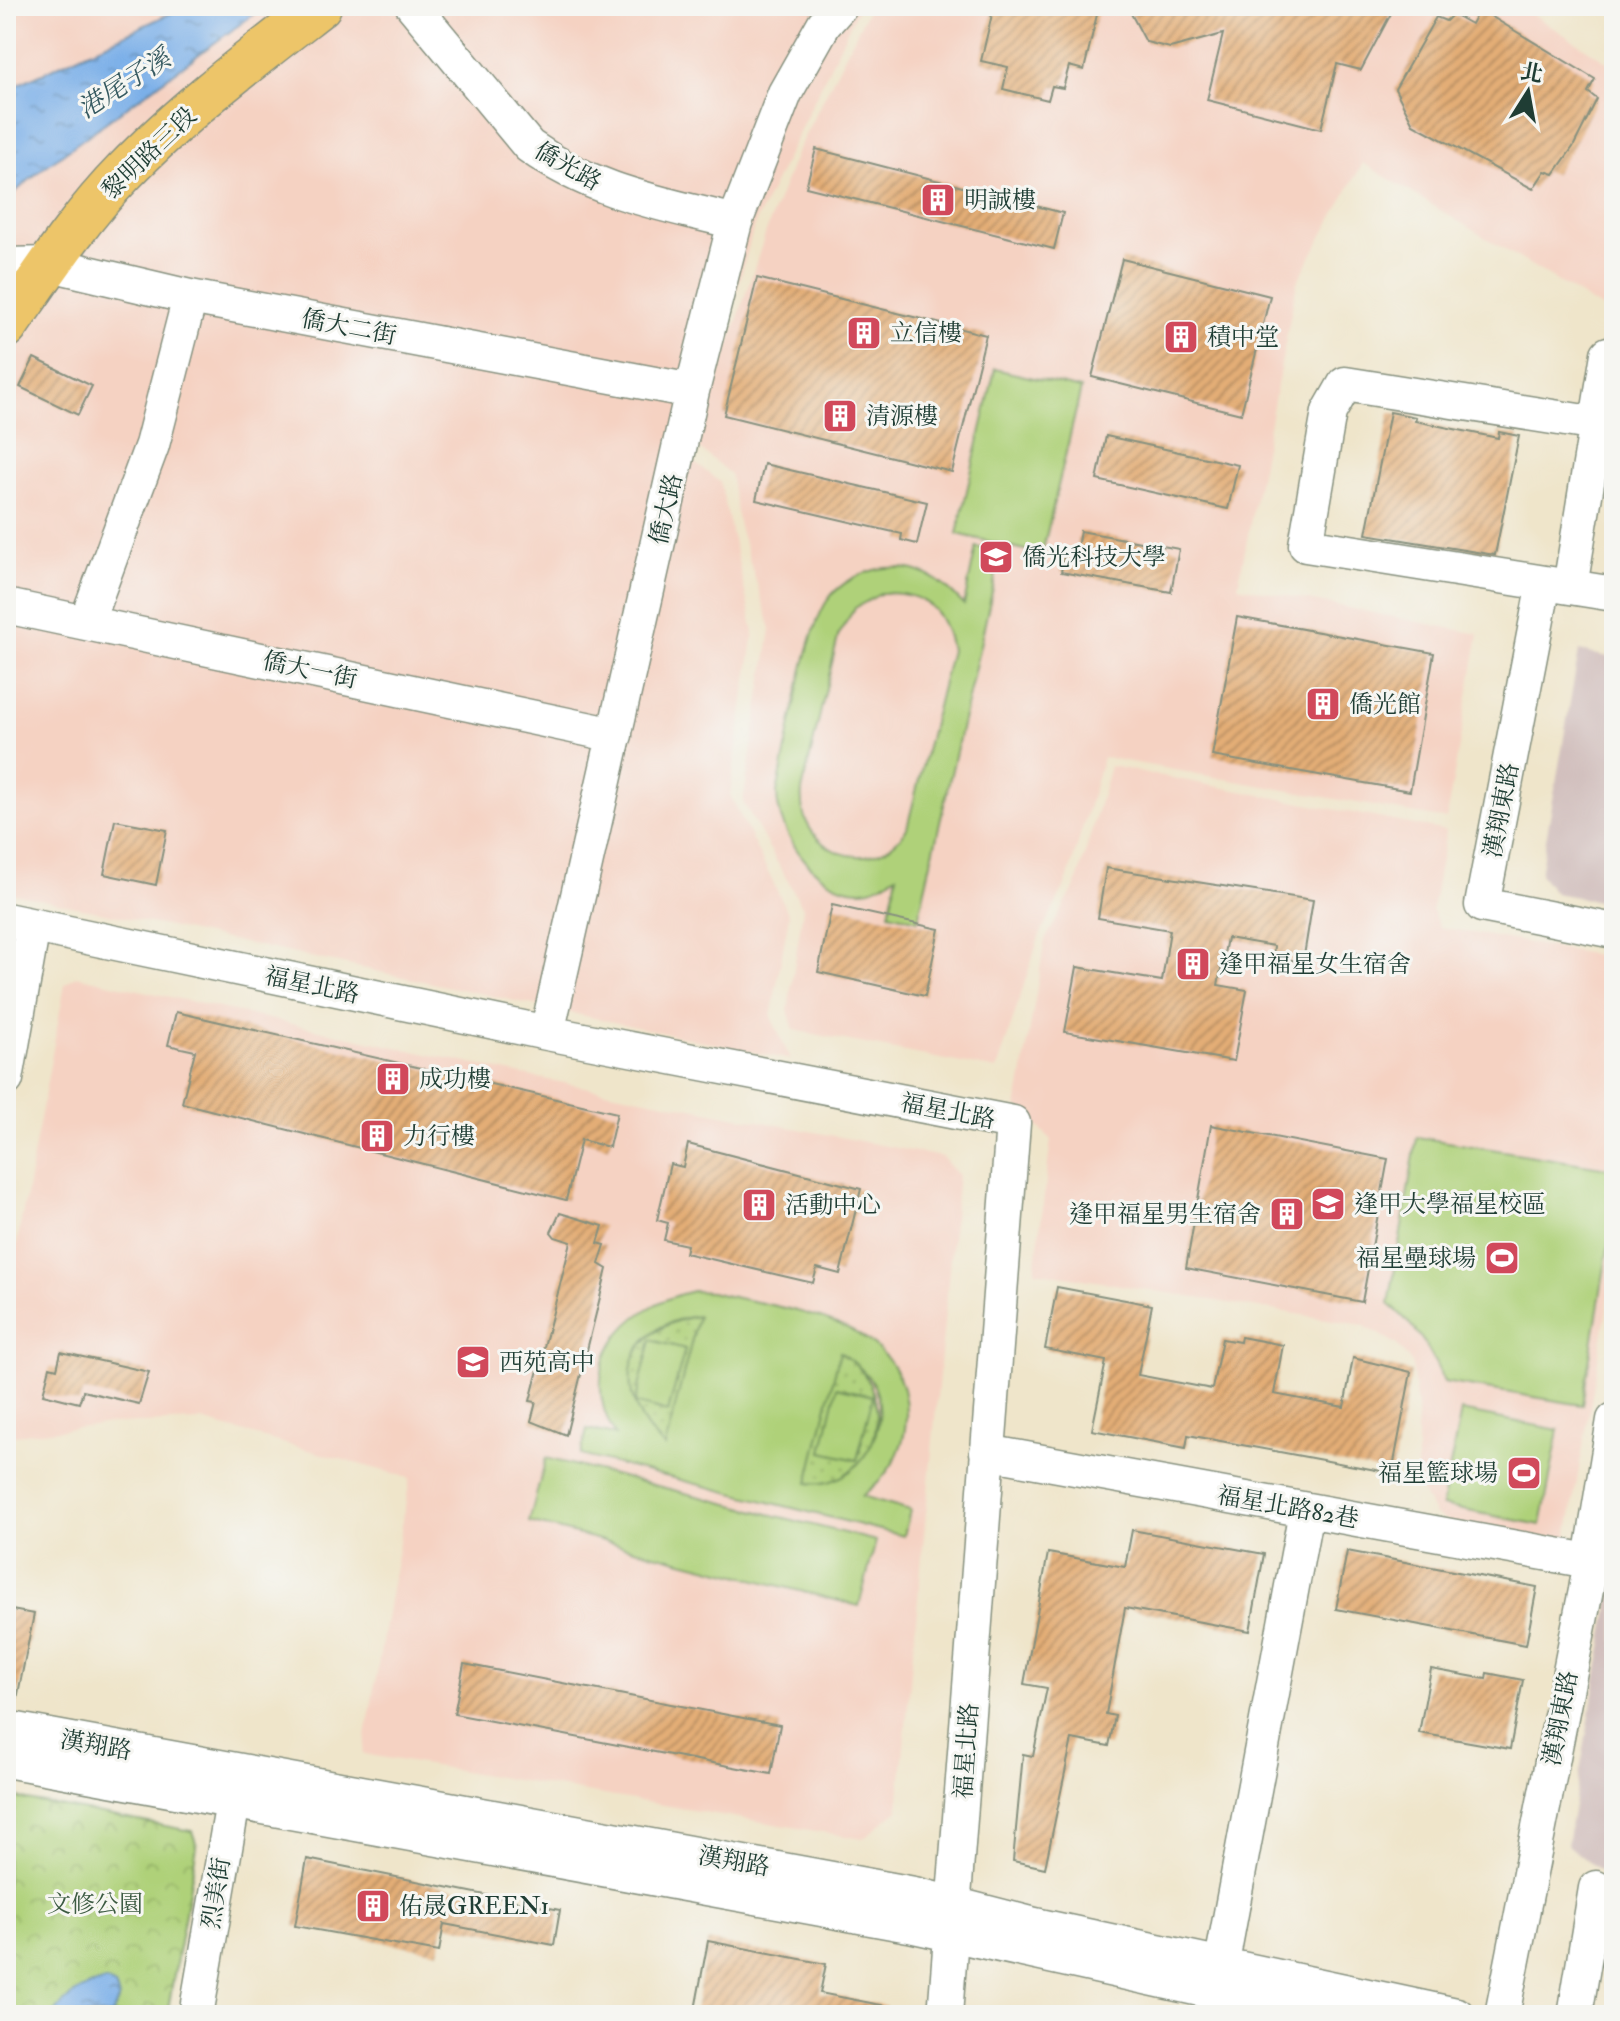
<svg xmlns="http://www.w3.org/2000/svg" width="1620" height="2021" viewBox="0 0 1620 2021" font-family="'IM FELL Double Pica','Noto Serif TC',serif">
<style>
.built{fill:#f5d2c2}
.industrial{fill:#d1bfbd}
.grass{fill:url(#grass-dots);stroke:#678756;stroke-width:2}
.park{fill:url(#park-crowns);stroke:#678756;stroke-width:2}
.pitch{fill:#afd179;stroke:#678756;stroke-width:2;fill-rule:evenodd}
.water{fill:url(#water-ripples);stroke:#4c768e;stroke-width:2}
.building{fill:url(#building-hatch)}
.lines{fill:none;stroke-linecap:round;stroke-linejoin:round}
.minor-casing{stroke:#87917f;stroke-width:37}
.major-casing{stroke:#87917f;stroke-width:45}
.minor{stroke:#fff;stroke-width:34}
.major{stroke:#edc569;stroke-width:42}
.labels{text-anchor:middle;stroke-width:6;stroke-linejoin:round;paint-order:stroke}
.street-label{font-size:24px;fill:#1f3d34;stroke:#f6f6f2}
.poi-label{font-size:24px;fill:#1f3d34;stroke:#f6f6f2;text-anchor:start}
.park-label{font-size:24px;fill:#3c5b42;stroke:#f6f6f2}
.water-label{font-size:26px;font-style:italic;fill:#365a61;stroke:#f6f6f2}
</style>
<defs>
<pattern id="grass-dots" width="8" height="8" patternUnits="userSpaceOnUse" patternTransform="scale(2)"><rect width="8" height="8" fill="#afd179"/><path d="M2 2h.1M6 6h.1" fill="none" stroke="#96b469" stroke-width="1.8" stroke-linecap="round"/></pattern>
<pattern id="park-crowns" width="20" height="18" patternUnits="userSpaceOnUse" patternTransform="scale(2)"><rect width="20" height="18" fill="#afd179"/><path d="M2 6a3 3 0 1 1 6 0M12 15a3 3 0 1 1 6 0" fill="none" stroke="#96b469"/></pattern>
<pattern id="water-ripples" width="26" height="14" patternUnits="userSpaceOnUse" patternTransform="scale(2)"><rect width="26" height="14" fill="#7aafe8"/><path d="M2 4q2-2 4 0t4 0M15 11q2-2 4 0t4 0" fill="none" stroke="#6390bd"/></pattern>
<pattern id="building-hatch" width="6" height="6" patternUnits="userSpaceOnUse" patternTransform="scale(2)"><rect width="6" height="6" fill="#e3ad76"/><path d="M-1 1l2-2M0 6l6-6M5 7l2-2" fill="none" stroke="#b78e62"/></pattern>
</defs>
<rect width="100%" height="100%" fill="#f6f6f2"/>
<filter id="ink" filterUnits="userSpaceOnUse"><feTurbulence type="fractalNoise" baseFrequency=".0125" numOctaves="2"/><feDisplacementMap in="SourceGraphic" scale="16" xChannelSelector="R" yChannelSelector="G"/><feConvolveMatrix kernelMatrix="1 2 1 2 8 2 1 2 1" color-interpolation-filters="sRGB"/></filter>
<filter id="wash" filterUnits="userSpaceOnUse"><feTurbulence type="fractalNoise" baseFrequency=".006" numOctaves="4" result="noise"/><feDisplacementMap in="SourceGraphic" scale="32" xChannelSelector="R" yChannelSelector="G"/><feGaussianBlur stdDeviation="1.8" result="paint"/><feColorMatrix in="noise" values="0 0 0 0 0 0 0 0 0 0 0 0 0 0 0 0 0 1.4 0 .05"/><feComposite in="paint" operator="in"/></filter>
<g filter="url(#wash)">
<rect width="100%" height="100%" fill="#efe5ca"/>
<path class="built" d="M6,6h853l-105,220 -57,218 70,-215 30,-78 73,-145h649l95,60v97l-7,15 7,3v135l-251,-153 -66,119 -59,304 241,48 -33,185 -343,-62 -37,127 -27,53 -42,133 -203,-40 -6,-20 15,-102 -60,-106 28,-173 -32,-102 -9,-53 -34,-28 -5,14 29,22 34,150 -24,163 59,120 -18,102 20,43 -785,-168z
M1110,766l336,65 -14,79 7,17 175,31v311l-48,275 -116,-22 -15,-7 -18,-31v-76l-5,-45 -16,-19 -33,-19 -328,-54 16,-132 -34,-33 28,-166 31,-55z
M76,976l432,96 434,85 16,18 -60,635 -35,29 -500,-85 47,-276 -208,-57 -91,3 -105,12v-133l59,-319z"/>
<path class="industrial" d="M1579,651l35,7v246l-59,-11 -15,-19z
M1614,1580v302l-47,-37z"/>
<path class="grass" d="M698,1316c36,9 72,18 109,27 10,2 26,4 35,10 63,41 34,140 -34,130l-143,-35c-55,-50 -46,-120 33,-132z"/>
<path class="park" d="M6,1796l186,35 5,15 -30,169h-161z"/>
<path class="pitch" d="M995,369l86,20 -39,165 -85,-20z
M976,547l25,5 -83,368 -29,-7 8,-38c-8,4 -17,12 -27,14 -49,10 -94,-55 -93,-97 11,-46 27,-156 50,-191 13,-19 36,-30 58,-33 36,-3 56,12 79,37zM882,593c43,-1 61,15 69,57l-44,178c-34,54 -111,24 -105,-37l37,-158 16,-25z
M1417,1137l197,32v43l-32,193 -138,-23c-14,-33 -27,-55 -55,-78z
M693,1291l18,1c74,19 200,25 195,128 -2,33 -18,56 -44,76l48,14 -6,26 -323,-81 6,-26 28,6c-40,-70 9,-129 78,-144zM698,1316l-33,131c-54,-47 -46,-123 33,-131zM840,1352c10,7 25,19 32,30 24,42 -14,108 -64,101z
M651,1340l34,9 -17,63 -33,-9z
M837,1387l36,9 -16,64 -35,-8z
M1461,1411l98,19 -18,95 -99,-19z
M546,1458l330,83 -17,65 -330,-84z"/>
<path class="water" d="M186,6h79l-223,163 -36,31v-110z
M106,1981l9,5 4,12 -7,17h-59c15,-20 29,-28 53,-34z"/>
<g id="blocks">
<path class="building" d="M994,6h105l-15,64 -15,-4 -6,22 -11,-2 -4,14 -45,-11 5,-22 -27,-6z
M1127,6h268l-34,64 -24,-6 -16,65 -114,-29 16,-66 -53,14 -24,-6z
M1479,9l116,70 -7,13 9,7 -24,48 -19,27 -9,-3 -12,18 -120,-65 -18,-35 41,-72 10,4 7,-7 18,10z
M816,149l247,64 -9,36 -248,-62z
M1122,259l148,37 -29,118 -149,-37z
M757,278l229,57 -34,137 -228,-57z
M34,358l58,28 -14,29 -58,-28z
M1390,412l26,5 -1,4 83,17 1,-6 20,4 -24,119 -129,-21z
M1106,436l132,29 -10,44 -131,-29z
M764,464l163,38 -10,42 -16,-4 1,-6 -146,-34z
M1080,531l99,18 -8,43 -110,-20 4,-20 11,2z
M1237,617l197,36 -24,138 -198,-35z
M115,820l52,10 -11,55 -52,-11z
M1106,868l207,32 -10,62 -30,-5 1,-11 -47,-8 -9,47 29,5 -13,71 -169,-29 12,-65 85,14 8,-51 -72,-12z
M832,905l107,24 -14,67 -107,-24z
M176,1012l441,101 -8,34 -28,-7 -15,60 -384,-97 13,-52 -27,-6z
M1211,1125l177,34 -26,143 -176,-34z
M688,1144l173,45 -21,85 -23,-6 -4,15 -128,-30 2,-8 -23,-5 4,-17 -11,-3 13,-56 13,3z
M560,1213l43,13 -5,17 7,2 -6,19 8,5 -41,166 -35,-14 5,-19 -6,-1 41,-159 -16,-5 -4,-5z
M1057,1287l95,18 -14,70 74,14 10,-50 18,3 1,-5 42,8 -9,49 70,13 9,-49 58,14 -19,101 -204,-38 -2,13 -94,-18 14,-69 -61,-12z
M61,1352l88,20 -10,32 -56,-13 -4,12 -36,-9 7,-27 7,2z
M1132,1530l132,24 -14,77 -125,-23 -19,106 9,2 -6,30 -37,-7 -27,129 -32,-7 10,-107 10,2 14,-68 -23,-4 24,-131 77,14z
M1347,1551l190,36 -11,58 -190,-36z
M6,1609l28,5 -19,95h-9z
M464,1664l316,61 -9,49 -317,-60z
M1431,1669l55,10 1,-6 36,7 -13,69 -91,-16z
M307,1859l253,51 -6,35 -110,-21 -5,28 -144,-26z
M708,1941l118,23 -6,29 66,13 -1,9h-191z"/>
</g>
</g>
<g filter="url(#ink)">
<use href="#blocks" fill-opacity="0" stroke="#87917f" stroke-width="2"/>
<g class="lines">
<g class="minor-casing">
<path id="minor" d="M413,6l116,140c64,46 131,57 206,76
M6,265l44,-1 140,33 502,94
M1597,424l-252,-40 -16,28 -23,133 308,49
M1544,583l-62,322 132,26
M1570,587l38,-233
M6,606l609,129
M86,623l66,-178 38,-148
M6,920l541,113 466,90 -68,892
M547,1033l145,-642 43,-169 50,-129 39,-69 16,-18
M6,1079l27,-153
M987,1452l602,109
M6,1728l908,166 117,30 426,91
M6,1760l903,165 409,90
M1218,1983l88,-472
M196,2015l41,-236
M1502,2015l84,-425 28,-170
M1575,2015l21,-127"/>
</g>
<g class="major-casing">
<path id="major" d="M6,327c37,-53 73,-109 118,-155 60,-62 129,-114 196,-166"/>
</g>
<use href="#minor" class="minor"/>
<use href="#major" class="major"/>
</g>
</g>
<defs>
<g id="building-square" transform="scale(1.8)"><rect x="-9" y="-9" width="18" height="18" rx="4" fill="#d1495b" stroke="#f6f6f2"/><path d="M-4-6H4V6H1V3H-1V6H-4ZM-2.5-4.3h1.7v1.8h-1.7ZM.8-4.3h1.7v1.8H.8ZM-2.5-1h1.7V.8h-1.7ZM.8-1h1.7V.8H.8Z" fill="#fff"/></g>
<g id="university-square" transform="scale(1.8)"><rect x="-9" y="-9" width="18" height="18" rx="4" fill="#d1495b" stroke="#f6f6f2"/><path d="M0-5L7-2L0 1L-7-2ZM-4 1L0 2.5L4 1V4Q0 6-4 4Z" fill="#fff"/></g>
<g id="stadium-square" transform="scale(1.8)"><rect x="-9" y="-9" width="18" height="18" rx="4" fill="#d1495b" stroke="#f6f6f2"/><path d="M0-5a6.5 5 0 1 0 0 10a6.5 5 0 1 0 0-10ZM-3.5-1.8h7v3.6h-7Z" fill="#fff"/></g>
<g id="school-square" transform="scale(1.8)"><rect x="-9" y="-9" width="18" height="18" rx="4" fill="#d1495b" stroke="#f6f6f2"/><path d="M0-5L7-2L0 1L-7-2ZM-4 1L0 2.5L4 1V4Q0 6-4 4Z" fill="#fff"/></g>
</defs>
<g fill-rule="evenodd">
<use href="#building-square" x="938" y="200"/>
<use href="#building-square" x="864" y="333"/>
<use href="#building-square" x="1181" y="337"/>
<use href="#building-square" x="840" y="416"/>
<use href="#university-square" x="996" y="557"/>
<use href="#building-square" x="1323" y="704"/>
<use href="#building-square" x="1193" y="964"/>
<use href="#building-square" x="393" y="1079"/>
<use href="#building-square" x="377" y="1136"/>
<use href="#university-square" x="1328" y="1204"/>
<use href="#building-square" x="759" y="1205"/>
<use href="#building-square" x="1287" y="1214"/>
<use href="#stadium-square" x="1502" y="1258"/>
<use href="#school-square" x="473" y="1362"/>
<use href="#stadium-square" x="1524" y="1473"/>
<use href="#building-square" x="373" y="1906"/>
</g>
<g class="labels">
<g class="street-label">
<text transform="translate(149 153) rotate(-44)" y="8">黎明路三段</text>
<text transform="translate(568 166) rotate(30)" y="8">僑光路</text>
<text transform="translate(349 327) rotate(11)" y="8">僑大二街</text>
<text transform="translate(666 509) rotate(-77)" y="8">僑大路</text>
<text transform="translate(310 670) rotate(12)" y="8">僑大一街</text>
<text transform="translate(1501 810) rotate(-79)" y="8">漢翔東路</text>
<text transform="translate(312 985) rotate(12)" y="8">福星北路</text>
<text transform="translate(948 1111) rotate(11)" y="8">福星北路</text>
<text transform="translate(1288 1507) rotate(10)" y="8">福星北路82巷</text>
<text transform="translate(1560 1718) rotate(-79)" y="8">漢翔東路</text>
<text transform="translate(96 1745) rotate(10)" y="8">漢翔路</text>
<text transform="translate(966 1751) rotate(-86)" y="8">福星北路</text>
<text transform="translate(734 1861) rotate(10)" y="8">漢翔路</text>
<text transform="translate(216 1893) rotate(-81)" y="8">烈美街</text>
</g>
<g class="poi-label">
<text x="964" y="208">明誠樓</text>
<text x="890" y="341">立信樓</text>
<text x="1207" y="345">積中堂</text>
<text x="866" y="424">清源樓</text>
<text x="1022" y="565">僑光科技大學</text>
<text x="1349" y="712">僑光館</text>
<text x="1219" y="972">逢甲福星女生宿舍</text>
<text x="419" y="1087">成功樓</text>
<text x="403" y="1144">力行樓</text>
<text x="1354" y="1212">逢甲大學福星校區</text>
<text x="785" y="1213">活動中心</text>
<text x="1261" y="1222" text-anchor="end">逢甲福星男生宿舍</text>
<text x="1476" y="1266" text-anchor="end">福星壘球場</text>
<text x="499" y="1370">西苑高中</text>
<text x="1498" y="1481" text-anchor="end">福星籃球場</text>
<text x="399" y="1914">佑晟GREEN1</text>
</g>
<g class="park-label">
<text x="95" y="1912">文修公園</text>
</g>
<g class="water-label">
<text transform="translate(124 83) rotate(-33)" y="9">港尾子溪</text>
</g>
</g>
<rect width="1620" height="2021" fill="none" stroke="#f6f6f2" stroke-width="32"/>
<g transform="translate(1528 92) rotate(11)" stroke="#f6f6f2" stroke-width="6" paint-order="stroke">
<path d="M0-6L14 30L0 20L-14 30Z" fill="#1f3d34"/>
<text y="-12" font-size="22" font-weight="bold" text-anchor="middle" fill="#1f3d34">北</text>
</g>
</svg>
